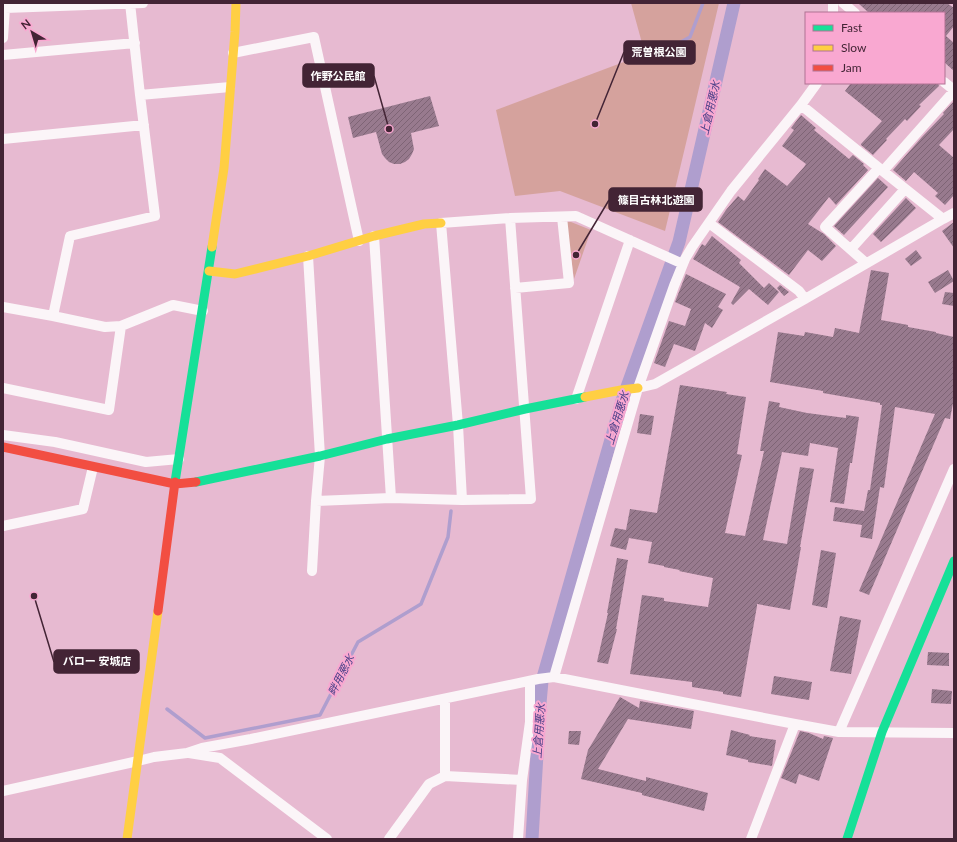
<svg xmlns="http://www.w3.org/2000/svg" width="957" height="842" viewBox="0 0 957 842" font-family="Lato,'Noto Sans JP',sans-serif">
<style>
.park{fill:#d5a29d}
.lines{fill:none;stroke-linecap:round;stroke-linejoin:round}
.stream{stroke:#af9ece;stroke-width:3.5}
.canal{stroke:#af9ece;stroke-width:13}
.building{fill:url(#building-hatch)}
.street{stroke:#fbf5f8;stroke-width:10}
.fast{stroke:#16e098;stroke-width:9}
.slow{stroke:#ffcf43;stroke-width:9}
.jam{stroke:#f24e42;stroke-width:9}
.labels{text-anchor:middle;stroke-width:4;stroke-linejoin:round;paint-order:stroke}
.water-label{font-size:11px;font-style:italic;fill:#4b4088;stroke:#f9a8d1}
.leader{fill:none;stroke:#432435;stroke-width:1.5}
.callout-dot{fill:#432435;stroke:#f9a8d1;stroke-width:1.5}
.callout{fill:#432435;stroke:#432435;stroke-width:1.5}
.callout-label{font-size:11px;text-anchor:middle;font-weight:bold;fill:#fff}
</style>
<defs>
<pattern id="building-hatch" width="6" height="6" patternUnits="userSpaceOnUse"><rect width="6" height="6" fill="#987a8e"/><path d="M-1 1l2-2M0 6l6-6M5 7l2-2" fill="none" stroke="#7e6475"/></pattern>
</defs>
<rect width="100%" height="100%" fill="#e7bad1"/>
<path class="park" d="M631,3h88l-32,136 -22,92 -105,-40 -45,5 -19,-86 149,-56z
M566,222h5l20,8 -17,49z"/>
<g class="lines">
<path class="stream" d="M681,42l9,-5 13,-34
M167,709l38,29 115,-23 38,-73 63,-38 27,-67 3,-26"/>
<path class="canal" d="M532,839l8,-136 2,-22 80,-280 57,-159 55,-239"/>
</g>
<path class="building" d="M858,3h89l7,5v18l-8,10 8,7v28l-10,-9v-49h-75z
M851,83h87l1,3 -20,19 2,1 -14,15 -2,-2 -19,20 1,1 -14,15 -12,-10v-1l21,-23 -37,-30z
M430,96l9,30 -28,7 2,11 1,5 -2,5 -3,5 -4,3 -5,2h-6l-5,-2 -4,-4 -3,-4 -6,-22 -23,6 -5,-21z
M954,101v28l-15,16 15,13v37l-9,10 -10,-9 3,-3 -24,-21 -8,9 -13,-11 29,-33 22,-23 -1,-1z
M801,115l15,13 -2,2 35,29 4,-4 11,9 -1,1 5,5 -32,35 -7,-8 -21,27 16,10 12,12 -14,15 -14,-11 -19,25 -71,-53 8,-12 12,-14 6,5 15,-21 -1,-1 7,-10 22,17 17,-19 2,-3 -24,-18 12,-16 -3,-2z
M878,178l10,9 -44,48 -10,-9z
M906,198l10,10 -17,17 -18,17 -8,-8z
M954,222v26l-12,-17z
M712,236l29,24 -2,3 25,25 5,-5 10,9 -11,13 -19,-16 -16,16 -2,-2 9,-16 -47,-28 9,-15 3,2z
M916,250l6,8 -11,8 -6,-7z
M871,270l18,3 -8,47 27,5v2l28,5v1l18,4v61l-4,21 -5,-1 -76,177 -10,-4 76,-177 -40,-7 -11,81 -4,-1 -8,52 -12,-2 2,-12 -29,-4 2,-14 29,4 4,-21h2l12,-85h-2v-2l-57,-10v-2l-53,-9 8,-50 26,4 1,-4 28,5 2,-9 24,5z
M948,270l6,11 -19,12 -7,-11z
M686,274l40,20 -8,13 5,3 -11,18 -7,-5 -10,28 -21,-7 -9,23 -11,-4 15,-42 16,5 6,-17 -16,-7z
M780,285l9,7 -5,4 -7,-8z
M945,292l9,1v13l-12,-2z
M680,385l47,7 -1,2 20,3 -9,57 5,1 -17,78 20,3 19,-85h-4l9,-50 11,2 -1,4 28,6 39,5v-3l13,2 -7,46h-2l-6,41 -14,-2 8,-54 -28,-5 -2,13 -26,-4 -19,88 24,4 13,-77 14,2 -14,78h1l-11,63 -33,-6v2l-16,91 -18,-3v-2l-31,-5v-5l-62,-8 12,-79 22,3v3l44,6 5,-29 -34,-7 1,-1 -16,-3v-1l-16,-3 4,-21 -23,-4 -3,12 -16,-4 5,-18 11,2 4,-21 27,4z
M640,414l14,2 -3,19 -14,-2z
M821,550l15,3 -9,55 -15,-3z
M617,558l11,2 -12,69h1l-9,35 -11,-2 11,-49h-1z
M840,616l21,4 -10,54 -21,-3z
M928,652l21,1v13l-22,-1z
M774,676l38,6 -3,18 -38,-6z
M932,689l20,2 -1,13 -20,-1z
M620,697l19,11 1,-7 54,10 -3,18 -63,-10 -30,50 48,12v-4l62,16 -4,18 -62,-16v-2l-61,-14 7,-29z
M731,730l19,5 -1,1 27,4 -4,26 -24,-4v-2l-22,-5z
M569,731h12l-2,14 -11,-1z
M800,731l9,2 14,6 1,-3 9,2 -14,43 -20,-7 -3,10 -15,-6z"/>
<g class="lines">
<path class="street" d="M843,3l12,10
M3,7l2,1 138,-5
M833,13v-10
M3,38l2,-30
M233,53l81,-16 45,204
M3,55l132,-12
M944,82l10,8
M140,95l90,-8
M801,105l78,63
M3,139l141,-14
M883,171l71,-80
M709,223l90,68 6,8
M374,236l17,262
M851,249l54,-60
M308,256l12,200 -4,45 75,-3 71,2 69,-1 -21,-281
M866,263l-41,-36 54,-59 64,51
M515,288l54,-5 -7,-66
M3,307l50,9 52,11 16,-1 52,-21 30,6
M53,316l17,-80 85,-20 -15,-121 -10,-92
M3,388l106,22 12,-84
M638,388l17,-4 150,-85 138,-80 11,-6
M576,399l54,-159
M3,435l52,7 91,20 33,-3
M462,500l-4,-75 -17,-202 69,-5 66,-2 107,48
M3,526l80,-17 10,-42
M312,571l4,-70
M554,677l84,-289 36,-102 11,-27 7,-12 39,-56 70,-86 16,-22
M839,732l115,-263
M189,753l31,5 107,81
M445,776l77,4
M3,791l135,-30 16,-4 33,-4 15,-5 49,-9 287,-60 16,-2 241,47 44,8 115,1
M389,839l40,-55 16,-8v-77
M518,839l4,-59 8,-58v-41
M751,839l44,-115"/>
<path class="fast" d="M175,482l37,-235
M196,482l124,-26 67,-17 71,-14 67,-16 60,-12
M847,839l35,-107 72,-171"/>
<path class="slow" d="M212,247l12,-79 11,-136 1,-29
M209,271l26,3 73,-18 66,-20 50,-12 17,-1
M585,397l36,-7 17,-2
M127,839l31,-228"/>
<path class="jam" d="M3,447l172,37 21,-2
M158,611l17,-129"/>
</g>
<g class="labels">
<g class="water-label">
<text transform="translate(710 108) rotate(-77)" y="4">上倉用悪水</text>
<text transform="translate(617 418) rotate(-73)" y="4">上倉用悪水</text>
<text transform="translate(341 675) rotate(-63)" y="4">畔用悪水</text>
<text transform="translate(539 731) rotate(-86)" y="4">上倉用悪水</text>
</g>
</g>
<path class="leader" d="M595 124L624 52M389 129L374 76M576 255L609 200M34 596L54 662"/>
<g class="callout-dot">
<circle cx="595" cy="124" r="4"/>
<circle cx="389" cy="129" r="4"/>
<circle cx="576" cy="255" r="4"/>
<circle cx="34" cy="596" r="4"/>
</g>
<g class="callout">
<rect x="624" y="41" width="71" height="23" rx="4"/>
<rect x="303" y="64" width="71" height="23" rx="4"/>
<rect x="609" y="188" width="93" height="23" rx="4"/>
<rect x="54" y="650" width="85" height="23" rx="4"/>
</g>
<g class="callout-label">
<text x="659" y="56">荒曽根公園</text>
<text x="338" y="80">作野公民館</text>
<text x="656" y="204">篠目古林北遊園</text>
<text x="97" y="665">バロー 安城店</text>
</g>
<rect width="957" height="842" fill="none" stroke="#432435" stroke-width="8"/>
<rect x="805" y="12" width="140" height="72" fill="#f9a8d1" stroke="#b07393"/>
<rect x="813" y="25" width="20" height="6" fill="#16e098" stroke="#b07393"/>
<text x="841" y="32" font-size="12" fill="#432435">Fast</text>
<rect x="813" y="45" width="20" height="6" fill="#ffcf43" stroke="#b07393"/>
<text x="841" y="52" font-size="12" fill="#432435">Slow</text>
<rect x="813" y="65" width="20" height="6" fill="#f24e42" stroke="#b07393"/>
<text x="841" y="72" font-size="12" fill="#432435">Jam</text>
<g transform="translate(32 32) rotate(322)" stroke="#f9a8d1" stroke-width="3" paint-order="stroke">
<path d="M0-3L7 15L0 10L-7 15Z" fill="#432435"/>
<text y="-6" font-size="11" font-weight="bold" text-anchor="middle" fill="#432435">N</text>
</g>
</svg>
